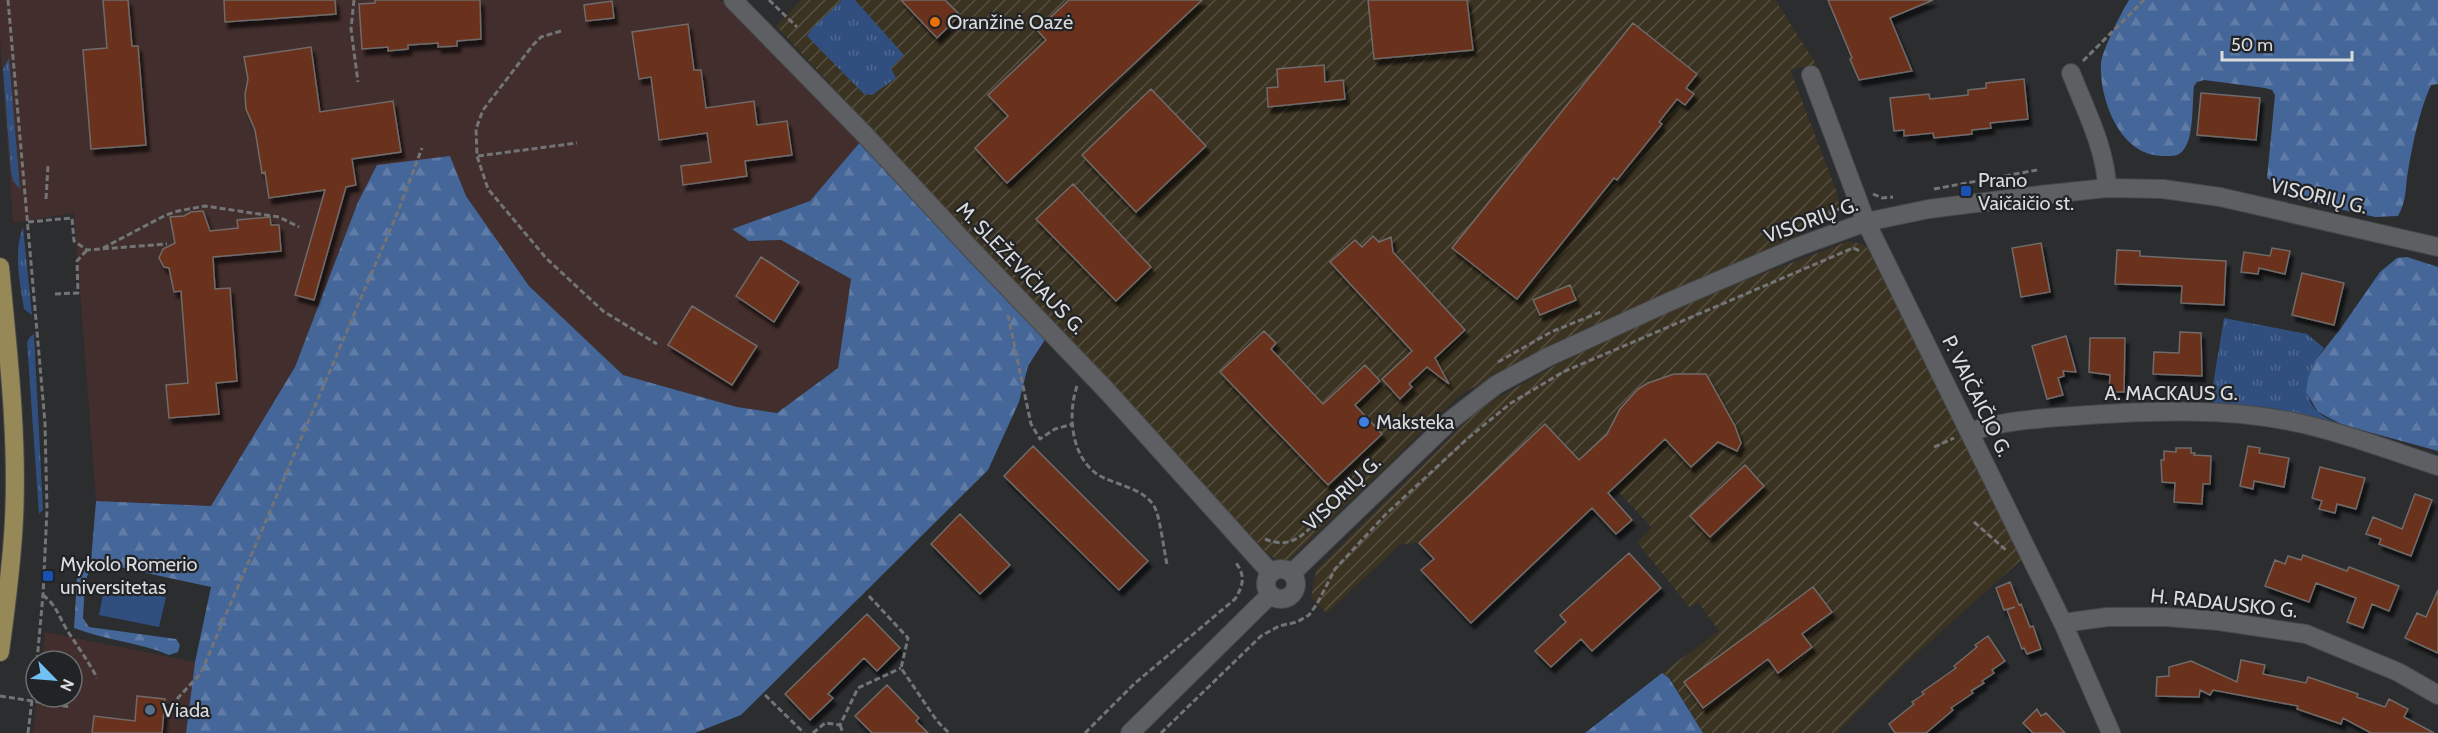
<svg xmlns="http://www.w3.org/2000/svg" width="2438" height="733" viewBox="0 0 2438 733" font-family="Cabin,sans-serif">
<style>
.commercial{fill:#422e2c}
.industrial{fill:url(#industrial-furrows)}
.grass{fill:url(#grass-tufts)}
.forest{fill:url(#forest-firs)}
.garden{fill:#314f7e}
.building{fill:#6b311a;stroke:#6f6b6a;stroke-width:1.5;filter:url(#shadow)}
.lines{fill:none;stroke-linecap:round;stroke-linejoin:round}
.minor-casing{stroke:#46484a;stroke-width:20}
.major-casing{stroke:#46484a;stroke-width:20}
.path{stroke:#727476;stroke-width:3;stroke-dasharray:6 3;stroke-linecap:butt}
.minor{stroke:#5d5f62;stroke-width:18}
.major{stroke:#978857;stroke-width:18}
.food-dot{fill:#e8710a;stroke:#212326;stroke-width:2}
.transit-dot{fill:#1a4fb4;stroke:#212326;stroke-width:2}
.shop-dot{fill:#3f7fe0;stroke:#212326;stroke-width:2}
.service-dot{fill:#5c6f8a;stroke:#212326;stroke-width:2}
.labels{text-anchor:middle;stroke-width:4.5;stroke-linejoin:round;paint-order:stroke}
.poi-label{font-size:20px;fill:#d9dbdc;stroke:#212326;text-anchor:start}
.street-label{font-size:20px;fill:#d9dbdc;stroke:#212326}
</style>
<defs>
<pattern id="industrial-furrows" width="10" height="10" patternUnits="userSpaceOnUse" patternTransform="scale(1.5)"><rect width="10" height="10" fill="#3b3322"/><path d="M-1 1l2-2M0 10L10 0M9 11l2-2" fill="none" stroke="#575042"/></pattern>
<pattern id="grass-tufts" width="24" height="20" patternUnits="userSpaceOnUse" patternTransform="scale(1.5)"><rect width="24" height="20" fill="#314f7e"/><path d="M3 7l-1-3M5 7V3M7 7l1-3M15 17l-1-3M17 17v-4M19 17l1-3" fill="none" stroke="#4e6890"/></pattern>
<pattern id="forest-firs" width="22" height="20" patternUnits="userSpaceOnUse" patternTransform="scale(1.5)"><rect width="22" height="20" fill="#456698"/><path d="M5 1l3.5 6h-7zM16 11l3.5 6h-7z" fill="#5f7ba6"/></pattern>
<filter id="shadow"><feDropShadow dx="3.5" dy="6" stdDeviation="1.5" flood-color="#0009"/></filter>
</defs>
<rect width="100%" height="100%" fill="#2b2d2f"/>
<path class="commercial" d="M0,0h720l141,141 -51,60 -77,28 16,12 32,-1 70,39 -13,89 -61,45 -40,-6 -114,-32 -94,-89 -63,-90 -16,-40 -92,46 -63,165 -84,139 -115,-5 -22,-288 -61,10 -13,-184z
M45,632l150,30 -9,71h-153l4,-36h35v-36h-30z"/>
<path class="industrial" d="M801,0h974l42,65 -27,4 47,124 2,13 -4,8 -8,7 -355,167 -15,10 -168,162 -10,1 -11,-7 -492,-528z
M1849,241l15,4 7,6 151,308 -108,97 -77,77h-134l-33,-55 -8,-5 57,-42 -21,-29 -8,6 -53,-66 15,-14 -38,-41 -5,5 -64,-67 -126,118 -18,1 -74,69 -16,-15 5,-28 162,-161 87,-49 128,-60z"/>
<path class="grass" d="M842,0h13l49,55 -13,13 5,10 -24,17 -8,-1 -57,-58 5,-8z
M9,58l11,131 -7,-8 -2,-9 -8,-103z
M23,227l9,88 -8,-6c-4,-26 -11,-57 -1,-82z
M2224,318l83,16 17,14c-14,19 -26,45 -6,64 6,6 18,10 25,13l-80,-18 -53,-4z
M34,334l9,176 -4,4 -12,-172 3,-5z"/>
<path class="forest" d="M2129,0h309v84l-7,1c-12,27 -18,57 -23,86 -3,18 -1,29 -10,45l-23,1 -76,-17 -32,-22 8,-83 -3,-5 -7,-2 -61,-8 -7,2 -3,4c-2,17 0,51 -10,63 -5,8 -12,7 -20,7 -44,1 -65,-57 -63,-93 1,-12 21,-52 28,-63z
M861,141l185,197 -18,28 -9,36 -31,68 -247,245 -46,18h-509l9,-71 16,-75 -120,-26 5,-60 115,5 84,-139 63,-165 19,-37 73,-9 16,40 63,90 94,89 114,32 40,6 61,-45 13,-89 -70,-39 -32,1 -17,-12 78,-28z
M2407,257l31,10v184l-95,-26 -25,-13 -12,-20 2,-14 7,-17 26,-33 39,-56 17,-14z
M85,559l5,9 -5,15 -2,35 6,9 87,12 4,6 -2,7 -9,3c-31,-13 -64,-15 -95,-27l3,-48z
M1662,673l7,5 34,55h-118z"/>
<path class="garden" d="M105,584l61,13 -7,30 -60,-12z"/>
<path class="building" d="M103,0h25l4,46h6l8,99 -55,4 -8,-99 24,-2z
M224,0h111l1,14 -111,8z
M375,0h105l1,39 -24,2v5l-19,1v-4l-30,2v4l-20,2v-4l-26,2 -3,-45 16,-1z
M901,0h44l15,15 -23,23z
M1069,0h133l-195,183 -32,-35 33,-32 -20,-21 58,-55 -9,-10z
M1368,0h99l6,50 -99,9z
M1828,0h105l-43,18 22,53 -53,9 -9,-21 2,-1z
M612,1l2,17 -28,3 -2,-16z
M1633,23l64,51 -11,14 8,6 -9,11 -8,-6 -18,23 3,2 -45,56 -3,-2 -97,121 -65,-51z
M688,24l6,46h7l5,38 48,-7 3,24 30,-4 5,34 -47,6 2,15 -64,9 -2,-19 30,-4 -4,-29 -48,7 -8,-63 -12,2 -7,-47z
M311,47l9,65 73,-11 8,51 -49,7 4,26 -10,2 -32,113 -19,-5 30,-105 -56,8 -4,-26 -3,1 -7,-43 -9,-21 -1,-15 3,-15 -4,-22z
M1324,65l1,17 18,-2 2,19 -77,8 -1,-19 11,-1 -1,-18z
M2024,79l4,40 -38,4 1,5 -19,2v4l-38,4 -1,-5 -29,3v-6l-10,1 -4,-33 39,-4 1,5 38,-4v-5l18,-2v-5z
M1151,89l55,57 -70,66 -54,-57z
M2201,93l59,5 -4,42 -59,-5z
M1073,184l78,83 -35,34 -80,-82z
M203,211l7,20 28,-3 -1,-8 33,-3 1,8h8l2,26 -68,6 2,32 15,-1 7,93 -21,2 3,31 -50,4 -3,-33 22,-2 -7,-92 -7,1 -5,-24 -5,-1 -5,-9 4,-9 12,-6 -5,-26 14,-1 7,-4z
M1373,236l6,6 12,-5 2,15 72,78 -30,28 14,26 -22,-17 -18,17 3,3 -12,12 -18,-20 30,-28 -82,-89 25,-22 7,7z
M2041,243l9,49 -29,5 -9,-49z
M2272,248l18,3 -5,23 -26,-6 -1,6 -17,-2 3,-20 26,4z
M2117,250l23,1v5l86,5 -2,44 -43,-2 1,-17 -67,-2z
M761,257l38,25 -25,40 -38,-26z
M2302,273l42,10 -10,42 -42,-10z
M1570,285l6,15 -36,15 -7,-15z
M692,306l65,40 -25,39 -64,-40z
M1264,331l12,12 -5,6 52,55 42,-39 15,16 -25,24 27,29 -54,51 -108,-113z
M2180,332l21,1 1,43 -49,-2 1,-22 25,1z
M2066,336l10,36 -13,-1 1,5 -6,2 5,17 -16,4 -15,-53z
M2090,338h35l-1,54h-15l1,-17 -21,-3z
M1674,374h32l29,52 6,17 -4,8 -19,-9 -27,25 -26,-28 -57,54 24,27 -16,14 -24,-26 -121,115 -50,-53 13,-11 -15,-16 126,-119 34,36 28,-26 13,-25 18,-20 10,-6z
M1033,446l115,115 -29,29 -115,-114z
M2248,446l12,2 -1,5 30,5 -5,29 -30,-6 -1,8 -13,-3z
M2176,448h15v5h4l-1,2 17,1 -1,28h-7l-1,20 -28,-2 1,-19 -13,-1 -1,-22h3v-9l12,1z
M1745,465l19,21 -54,51 -20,-21z
M2320,467l45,11 -9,31 -19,-5 -2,9 -16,-4 3,-8 -10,-3z
M2415,494l17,6 -21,56 -32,-12 2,-5 -15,-5 7,-17 29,12z
M960,514l50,51 -30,29 -49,-50z
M1629,553l32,35 -69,63 -11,-12 -30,28 -16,-16 31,-29 -6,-7z
M2303,555l44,16 2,-4 50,19 -10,25 -17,-7 -9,24 -16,-6 9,-24 -40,-15 -7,19 -44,-16 10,-26 10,4 3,-8 13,4z
M2010,582l9,23 2,-1 9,23 3,-1 8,23 -14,5 -3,-6 -2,1 -15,-39 8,-3 -11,3 -8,-22z
M1813,587l19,25 -30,22 10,13 -34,26 -10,-14 -65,49 -19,-26z
M2438,590v63l-33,-15 12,-25 9,4z
M867,614l33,34 -23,23 -13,-13 -36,36 5,4 -23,22 -25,-26z
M1988,636l17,25 -13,9 2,3 -12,8 2,2 -13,8 2,2 -22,15 2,2 -27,23h-31l-6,-9 25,-20 -2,-2 12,-8 -2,-2 34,-24 -2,-2 23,-19 -2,-2z
M2241,660l24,5 -2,9 43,9 2,-6 50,17 -1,3 28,10 4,-8 19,10 -4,8 30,16h-63l-28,-15 -2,6 -44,-15 1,-3 -85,-16 -3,5 -10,-5 -1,7 -43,-1 1,-19 12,-1v-9l22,-6 46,21z
M887,685l32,33 -3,3 12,12h-56l-17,-17z
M137,696l28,3 -3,34h-70l2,-17 41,5z
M2037,709l4,7 5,-3 19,20h-32l-10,-10z"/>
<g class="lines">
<g class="minor-casing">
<path id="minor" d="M733,0l133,136 104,112 137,143 164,182
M2071,73c14,36 35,76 36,115
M1811,75l55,147 197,401 48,110
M1970,432c37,-13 79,-14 118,-17 67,-4 134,-7 201,6 50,10 100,29 149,45
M1266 584a15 15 0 1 1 30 0a15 15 0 1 1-30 0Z
M1292,573l159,-153 45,-35 52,-28 123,-56 124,-53 71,-26 63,-13 111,-14 67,-7 56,1 57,8 218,50
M2063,623l44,-6h59l53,4 87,13 92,38 40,23
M1130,733l140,-138"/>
</g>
<g class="major-casing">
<path id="major" d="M0,267c8,84 18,169 14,252 -2,45 -8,89 -14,133"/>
</g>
<path class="path" d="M8,0l37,423 2,87 -4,85 -6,66
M354,0l-3,29 7,53
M769,0l28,27
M561,31l-20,6 -8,8 -50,65 -7,19 1,27 11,33 58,69 57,53 54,33
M2083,61l61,-61
M478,156l99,-13
M1934,189l103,-19
M1873,194l9,4 11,-1
M46,199l2,-33
M1821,218l18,-9 2,-3
M28,222l44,-4 2,23 13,9 80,-6
M103,248l63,-33 12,-4 27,-5 74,11 20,10
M55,294l23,-1 -1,-32 10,-11
M1008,315l23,109 9,15 15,-10 18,-5
M1498,362l53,-30 52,-21
M1077,386c-10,29 -6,75 25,91 16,8 42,12 52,29 6,9 10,46 13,58
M1934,447l20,-9
M1974,522l33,29
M1265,539c31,13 42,-11 64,-28
M43,595c14,11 15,20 24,35 10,16 21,30 30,48
M869,596l39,42 -7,30 36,53 12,12
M765,695l39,38
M0,696l71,11
M177,699l24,-26 198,-464 23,-61
M840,725l3,8
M28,733l8,-66
M813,733l12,-10 15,2 18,-37 43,-20
M1085,733l49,-49 101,-85c8,-13 11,-23 1,-36
M1161,733l100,-97 18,-10 18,-4 12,-7 8,-11 18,-35 51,-55 81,-75 44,-36 52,-31 290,-124 7,3"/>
<use href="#minor" class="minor"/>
<use href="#major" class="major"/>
</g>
<circle class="food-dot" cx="935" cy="22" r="6"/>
<g class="transit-dot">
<rect x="1960" y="185" width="12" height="12" rx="3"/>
<rect x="42" y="570" width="12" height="12" rx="3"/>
</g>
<circle class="shop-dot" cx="1364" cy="422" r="6"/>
<circle class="service-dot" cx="150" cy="710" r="6"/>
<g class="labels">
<g class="poi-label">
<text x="947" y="29">Oranžinė Oazė</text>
<text x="1978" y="187">Prano<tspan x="1978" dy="23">Vaičaičio st.</tspan></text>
<text x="1376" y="429">Maksteka</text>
<text x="60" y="571">Mykolo Romerio<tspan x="60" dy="23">universitetas</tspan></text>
<text x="162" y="717">Viada</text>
</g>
<g class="street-label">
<text transform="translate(2319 196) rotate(13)" y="7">VISORIŲ G.</text>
<text transform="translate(1811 220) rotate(-20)" y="7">VISORIŲ G.</text>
<text transform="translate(1021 268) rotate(46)" y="7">M. SLEŽEVIČIAUS G.</text>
<text x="2171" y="400">A. MACKAUS G.</text>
<text transform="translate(1977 396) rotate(64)" y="7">P. VAIČAIČIO G.</text>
<text transform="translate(1342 493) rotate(-44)" y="7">VISORIŲ G.</text>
<text transform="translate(2224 603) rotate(6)" y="7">H. RADAUSKO G.</text>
</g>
</g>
<g transform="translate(54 679) rotate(115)"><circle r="28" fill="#212326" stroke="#6b6d6f" stroke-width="1.5"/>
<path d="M0-4.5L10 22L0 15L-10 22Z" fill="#72c1f5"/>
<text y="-9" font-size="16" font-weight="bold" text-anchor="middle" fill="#d9dbdc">N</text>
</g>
<path d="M2222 51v9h130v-9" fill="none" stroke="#d9dbdc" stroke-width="3"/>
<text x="2231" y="51" font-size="18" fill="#d9dbdc" stroke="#212326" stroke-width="4.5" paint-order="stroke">50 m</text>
</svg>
